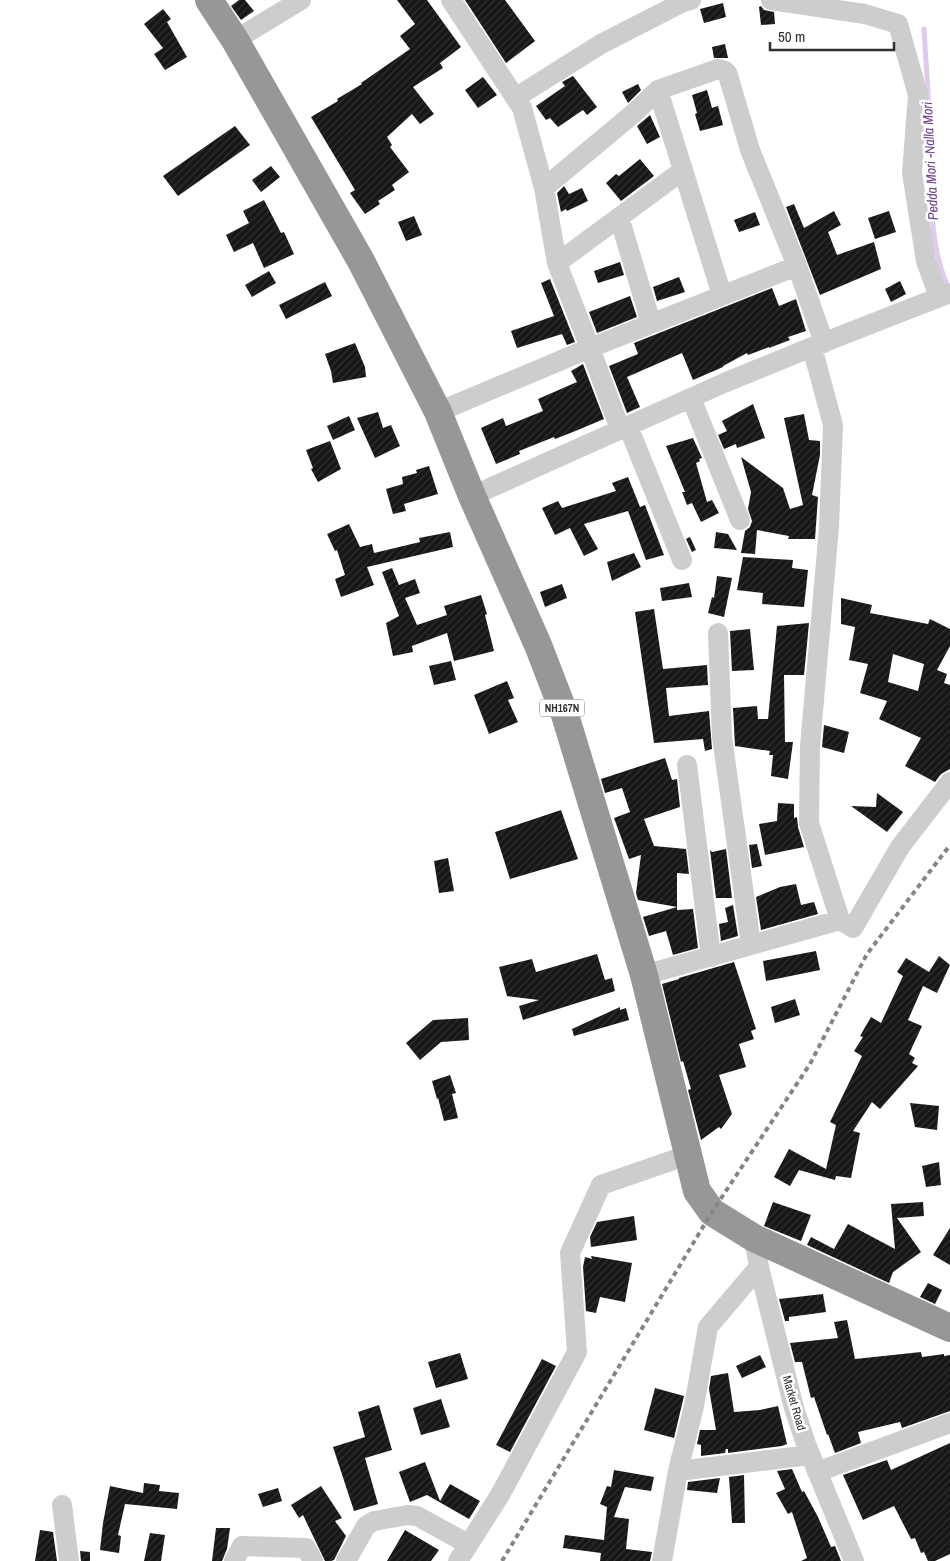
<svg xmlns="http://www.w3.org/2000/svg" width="950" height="1561" viewBox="0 0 950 1561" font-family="'Archivo Narrow',sans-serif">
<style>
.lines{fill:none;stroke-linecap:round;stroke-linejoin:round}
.stream{stroke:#e0cbeb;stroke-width:5}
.building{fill:url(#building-hatch);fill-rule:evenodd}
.minor{stroke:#cdcdcd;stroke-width:20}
.highway{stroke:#979797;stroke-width:28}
.rail{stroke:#858585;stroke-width:4;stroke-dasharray:5 4;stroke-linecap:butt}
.labels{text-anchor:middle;stroke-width:5;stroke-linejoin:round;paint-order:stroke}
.shield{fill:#fff;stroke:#6e6e6e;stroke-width:1}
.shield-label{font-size:11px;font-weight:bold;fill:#303030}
.street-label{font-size:12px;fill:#303030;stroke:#fff}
.water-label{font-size:14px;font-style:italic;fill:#724090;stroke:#fff}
</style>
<defs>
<pattern id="building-hatch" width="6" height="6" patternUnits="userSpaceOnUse" patternTransform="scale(1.25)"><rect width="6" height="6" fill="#171717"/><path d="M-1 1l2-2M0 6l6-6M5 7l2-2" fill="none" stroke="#303030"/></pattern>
</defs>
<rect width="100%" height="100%" fill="#fff"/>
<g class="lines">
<path class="stream" d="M924,29c2,35 5,70 6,104 2,50 -3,110 19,156"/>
</g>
<path class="building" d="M239,0h6l9,11 -13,9 -10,-14z
M397,0h30l34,47 -21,16 3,5 -30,19 21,27 -14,10 -8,-10 -25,23 5,8 -2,2 19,25 -17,13 3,5 -17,11 2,3 -15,10 -15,-21 5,-3 -44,-73 27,-16 -1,-2 25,-15 -1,-1 49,-34 -10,-13 15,-12z
M465,0h40l30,41 -29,22z
M723,3l3,14 -22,6 -4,-14z
M761,6l3,4 10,2 1,12 -14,1 -2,-18z
M163,9l8,10 -4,3 20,35 -22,13 -11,-16 9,-6 -19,-24z
M725,44l3,14h-14l-2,-11z
M573,76l24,31 -10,8 -4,-5 -25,17 -8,-9 -4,2 -10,-14 29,-20 -3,-4z
M483,77l14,18 -19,13 -13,-18z
M638,84l3,6 -13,13 -6,-11z
M707,90l5,18 6,-2 5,19 -23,6 -5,-17 2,-1 -5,-18z
M650,115l10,22 -13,7 -10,-18z
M235,126l15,19 -72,51 -15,-20z
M640,159l14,17 -33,25 -15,-18 10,-9 3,2z
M271,166l9,11 -19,15 -9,-12z
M564,186l5,8 13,-6 6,13 -21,10 -1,-2 -5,3 -4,-19z
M264,200l17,33 3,-1 10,22 -30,14 -11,-25 -19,9 -8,-17 23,-12 -6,-12z
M794,204l10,24 30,-17 7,14 -13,7 9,23 37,-13 7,27 -61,26 -34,-88z
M889,211l7,21 -21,7 -7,-21z
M755,212l5,13 -21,7 -5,-12z
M414,216l8,19 -16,6 -8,-19z
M620,262l4,13 -26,8 -4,-12z
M269,271l7,12 -24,14 -7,-12z
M679,277l6,15 -28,9 -4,-14z
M550,279l25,63 -8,3 -5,-11 -45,14 -6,-17 43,-15 -13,-33z
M900,281l6,13 -15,8 -6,-13z
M325,282l7,14 -46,23 -7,-14z
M772,288l7,18 17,-7 10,32 -18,6 2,3 -21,8v-1l-21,8 -1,-2 -24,13v1l-30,13 -11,-27 -55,24 13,30 -13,6 -18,-47 29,-12 -4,-11z
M630,296l7,21 -40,16 -8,-21z
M355,343l10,24 1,10 -33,6 -2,-12 -6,-17z
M583,364l21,55 -31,13 -18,7 -1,-2 -35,14 1,3 -24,10 -15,-36 22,-10 3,8 37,-15 -5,-12 39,-17 -6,-11z
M753,404l12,34 -28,10 -1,-4 -12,5 -6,-14 9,-4 -5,-10z
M378,412l5,16 8,-3 9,21 -25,12 -18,-40z
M804,414l5,26 11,1v14l-8,40 6,2 -3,42h-27l1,-3 -32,-6 -2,24 -14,-1 4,-22 5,-4 2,-6 -4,-12 3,-17 -10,-35 42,31 7,21 13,-4 -19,-87z
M349,416l6,14 -22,10 -6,-14z
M693,438l9,20 -3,1 1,2 -4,2 11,39 5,-2 7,13 -18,9 -9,-19 -5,2 -5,-13h3l-19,-46z
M330,441l11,28 -23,13 -7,-13 2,-1 -7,-18z
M429,466l9,28 -34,10 2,7 -13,3 -7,-25 17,-5 -1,-7 15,-4 -1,-3z
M628,477l12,30 5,-2 19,50 -18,5 -18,-49 -44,13 14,25 -14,7 -14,-28 -15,7 -13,-27 16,-7 4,7 54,-17 -4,-8z
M349,524l11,23 12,-3 2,9 46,-11 -1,-4 31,-6 3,15 -86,20 7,18 -33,12 -6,-18 10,-4 -8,-25 -2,1 -8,-17z
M716,532l12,2 9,16 -23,-2z
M690,537l6,13 -4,2 -6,-13z
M634,553l7,14 -29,14 -5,-19z
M743,557l50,3 -1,8 16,2 -4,37 -42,-3 1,-11 -26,-3z
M392,568l7,17 16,-6 5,14 -15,5 12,27 30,-10 -3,-9 37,-11 6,19 -2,1 9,36 -40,10 -7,-28 -35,13 1,6 -20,4 -7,-33 13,-7 -17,-44z
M717,576l15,2 -8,39 -16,-4 4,-16 2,1z
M689,583l3,14 -30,4 -2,-13z
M562,584l5,14 -22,9 -5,-15z
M841,598l31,7 -2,8 58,11 2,-5 20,10v17l-13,24 10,4 -3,9 6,2v84l-9,5 -6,8 -30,-16 16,-28 -42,-19 8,-18 -27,-8 8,-29 -19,-4 6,-33 -14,-3zM893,654l31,10 -6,27 -30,-9z
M654,609l9,60 44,-4 1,20 -42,3 3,28 40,-5 3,38 -7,2 -2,-12 -49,4 -19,-131z
M809,623l-5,52h-20l1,67h8l-5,37 -17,-3 2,-21h-4l1,-4 -35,-5 -2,-38 24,-2 1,13h10l9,-93z
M750,629l4,41 -22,1 -2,-40z
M451,661l5,19 -22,5 -5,-19z
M507,681l7,17 -6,2 10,22 -29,12 -15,-39z
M824,725l25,7 -5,21 -22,-6z
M665,758l7,22 5,-1 3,28 -36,12 10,27 32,3 3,25 -12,-1v34l-39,-7 -2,-7 5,-38 -12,4 -15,-41 16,-6 -8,-24 -17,5 -4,-14z
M877,793l26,19 -16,20 -36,-26 25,1z
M778,803l16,1v14l3,-1 1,10 6,20 -39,8 -6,-31 18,-3z
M561,810l17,49 -68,20 -15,-47z
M757,844l5,22 -10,2 -3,-23z
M726,849l6,49h-16l-6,-48 2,2z
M448,858l6,33 -15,2 -5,-32z
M796,884l5,21 13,-3 4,12 -57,16 -5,-33 24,-10z
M733,905l5,31 -17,5 -2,-17 9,-2 -3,-14z
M677,907v3l16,-1 5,39 -25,7 -7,-24 -17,5 -6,-19z
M816,951l4,19 -54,11 -3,-20z
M597,954l8,26 7,-2 3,13 -92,29 -4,-14 20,-6 -32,-4 -8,-29 33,-8 4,13z
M939,956l11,9 -13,28 -14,-7 -15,34 14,6 -13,28 6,4 -3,5 6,3 -38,43 -8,-7 -19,29 7,2 -9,45 -15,-2 -1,4 -36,-10 -9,16 -16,-9 15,-28 37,20 10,-44 -6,-3 32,-66 -8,-5 9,-14 -3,-1 11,-19 10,6 22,-47 -6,-4 9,-14 23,14z
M734,962l22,67 -5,2 3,8 -15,5 7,23 -27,8 13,39 -11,15 -2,-2 -18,13 -13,-50 3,-1 -8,-28 -2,1 -19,-78 17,-5v-1z
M795,999l5,16 -25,8 -4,-16z
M620,1007v3l6,-2 3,12 -55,16 -2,-7z
M468,1018l1,22 -28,2 -21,18 -14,-17 27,-23z
M450,1075l6,18 -4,1 6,24 -14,3 -6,-23 -1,1 -5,-18z
M910,1103l29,3 -2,24 -22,-3z
M939,1162l2,23 -15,2 -4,-21z
M773,1202l38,13 -10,26 -37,-15z
M923,1202l1,14 -27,2 24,34 -28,20 -4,11 -82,-38 4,-8 23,12 14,-25 47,25 -4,-45z
M634,1216l3,24 -46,7 -1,-10 7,-15z
M950,1228v37l-17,-10z
M591,1256l41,7 -7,39 -25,-5 -4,16 -10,-2 -3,-44 2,-10 7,2z
M928,1283l14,7 -7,14 -15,-7z
M823,1294l3,18 -37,5v4h-4l-6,-22z
M847,1320l8,39 66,-7 1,5 22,-3v2l6,-1v56l-48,17 -2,-6 -42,10 3,11 -26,10 -7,-19 -1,1 -13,-38 -3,1 -9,-36h-7l-5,-19 48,-5 -4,-16z
M460,1353l8,26 -32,9 -8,-26z
M760,1355l6,12 -24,11 -6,-12z
M542,1359l14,7 -46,86 -14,-7z
M728,1373l6,39 26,-2 18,-4 9,38 -5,2 -54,7v-4h-2l-1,4 -24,3v-11l-4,-1 3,-14h16l-7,-41 2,-13z
M655,1388l29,8 -10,42 -30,-8z
M441,1399l9,28 -29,8 -8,-27z
M379,1405l13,45 -27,8 13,46 -24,7 -21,-64 32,-10 -7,-25z
M950,1443v111l-15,7h-7l-4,-9 -3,1 -6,-15 -4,1 -17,-33 -31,14 -20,-45 44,-15 4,10z
M425,1462l15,39 10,-17 30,17 -11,18 -42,-24 -17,7 -11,-30z
M792,1469l10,23 2,-1 14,26 13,30 4,-1 6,15h-40l6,-3 -15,-46 -4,2 -12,-21 9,-4 -8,-18z
M614,1470l40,7 -3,14 -26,-4 -11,30 15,2 -3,30 26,3 -2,9h-50l1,-8 -38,-5 2,-13 39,5 3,-33 -7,-3 7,-18 4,1z
M744,1475l1,48h-13l-3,-46z
M720,1478l-3,15 -30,-3 1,-8z
M144,1483l16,2 -1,6 20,2 -2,16 -52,-5 -7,31 3,1 -2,17 -19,-3 3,-27 7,-37 33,7z
M321,1486l21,32 -7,3 11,15 -12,24 -3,1h-6l-22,-46 -4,3 -8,-13z
M278,1488l4,13 -19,6 -5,-13z
M216,1528h14l-3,21 -5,12h-10z
M40,1530l13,2 4,29h-22z
M405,1530l34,20 -8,11h-44z
M150,1533l15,2 -4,26h-17z
M80,1551l10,1v9h-9z"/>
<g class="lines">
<path class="minor" d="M451,0l71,108 22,80 13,75 33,85 207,-82 -47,-116 -22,-75c-2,-5 -5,-5 -10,-6l-60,21 -24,23 -90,75
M771,0l94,14 33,10 20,71 -6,78 14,88 13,36
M235,40l66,-40
M658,90l64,205
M515,98l86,-54 82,-42 8,-2
M619,217l32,106
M557,263l125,-92
M797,266l27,77
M691,398l49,122
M438,412l152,-64 30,81
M628,426l54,134
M472,496l252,-113 88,-36
M718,633l4,104 29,208
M687,765l24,192
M840,920l-31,-97 1,-77 19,-219 4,-102 -21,-78 138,-54
M644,975l196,-55 13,8 47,-81 50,-65
M754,1238l5,29 35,141 12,36 48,117
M678,1471l132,-16
M817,1472l133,-49
M62,1505l7,56
M234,1561l8,-15 64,2 7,13
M346,1561l20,-35 8,-5 34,-6 9,1 51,28
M458,1561l42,-66 77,-143 -7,-99 31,-68 87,-30
M662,1561l16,-90 16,-65 14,-79 51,-60"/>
<path class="highway" d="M209,0l26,40 126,221 77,151 34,84 66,149 27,70 79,260 53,216 15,21 42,26 196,90"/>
<path class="rail" d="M502,1561l210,-349 98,-148 57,-110 83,-109"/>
</g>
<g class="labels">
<rect class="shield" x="539.5" y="699.5" width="45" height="17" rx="4"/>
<g class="shield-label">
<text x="562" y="712">NH167N</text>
</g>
<g class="street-label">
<text transform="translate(794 1403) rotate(74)" y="4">Market Road</text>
</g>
<g class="water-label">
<text transform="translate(930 161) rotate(-93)" y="5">Pedda Mori -Nalla Mori</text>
</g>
</g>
<path d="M770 42v8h124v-8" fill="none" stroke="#303030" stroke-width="2.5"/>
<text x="778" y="42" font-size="15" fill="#303030" stroke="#ffffff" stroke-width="4" paint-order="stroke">50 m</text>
</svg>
